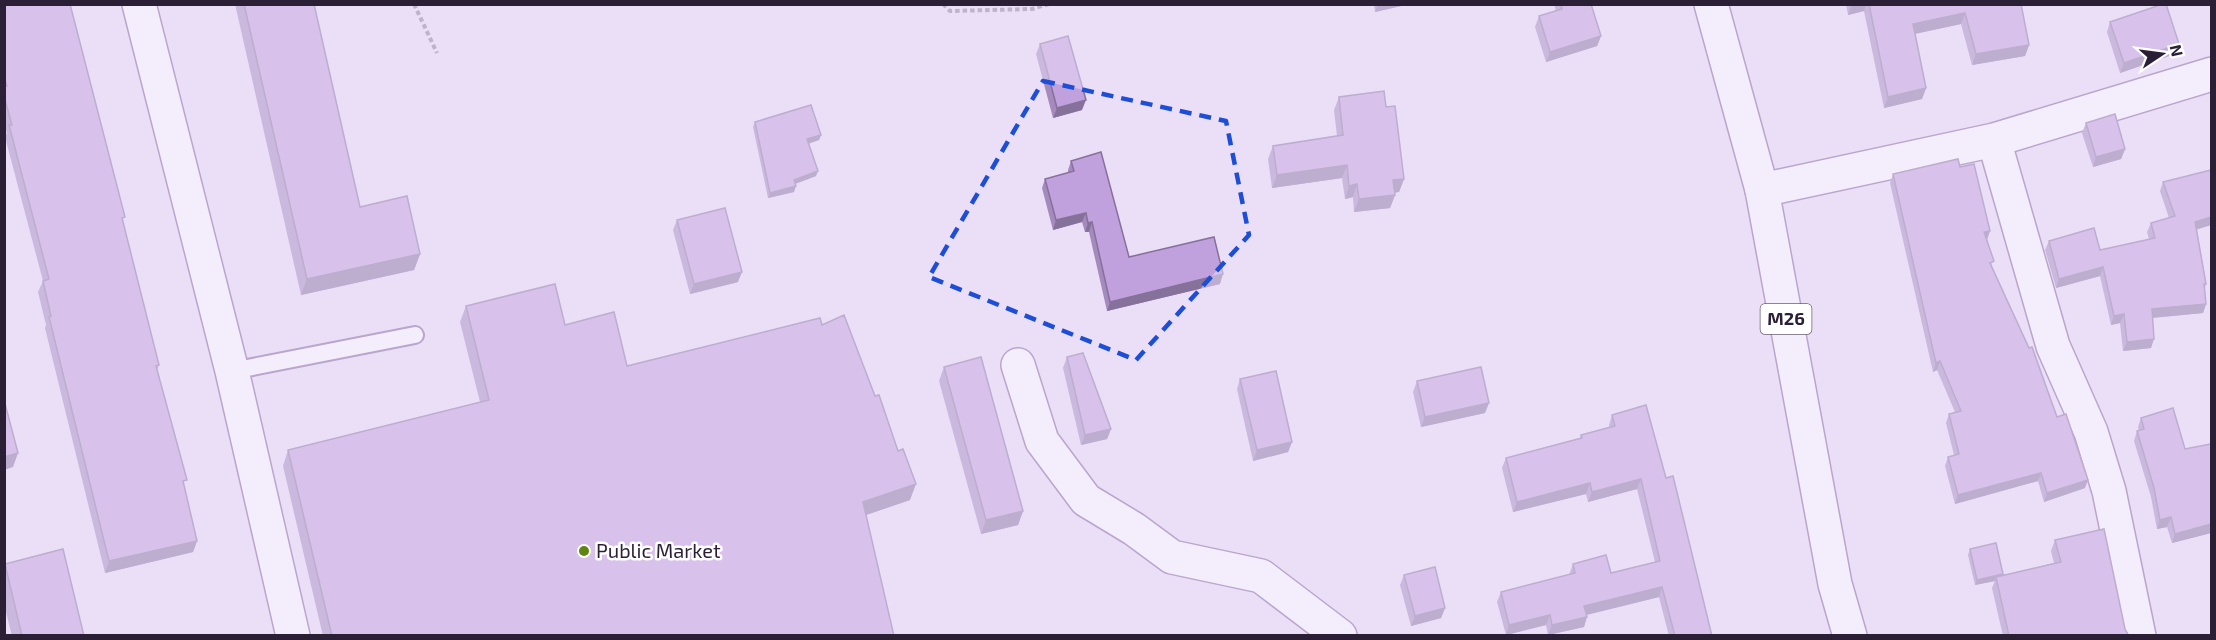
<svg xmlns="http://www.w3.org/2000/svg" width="2216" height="640" viewBox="0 0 2216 640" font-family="'Exo 2',sans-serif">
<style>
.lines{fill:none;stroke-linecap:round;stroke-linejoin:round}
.service-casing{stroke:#7f6199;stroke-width:20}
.minor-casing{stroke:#7f6199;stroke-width:36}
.primary-casing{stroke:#7f6199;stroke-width:36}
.path{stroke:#897d95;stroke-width:4;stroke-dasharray:4.5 3;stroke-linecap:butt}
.service{stroke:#fff;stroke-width:16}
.minor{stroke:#fff;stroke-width:33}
.primary{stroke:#fff;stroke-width:33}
.wall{fill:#a58abe}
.shaded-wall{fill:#86719b}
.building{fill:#c0a1dd;stroke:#86719b;stroke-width:1.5}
.marked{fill:none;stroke:#1d4ed8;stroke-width:4.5;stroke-dasharray:12 8;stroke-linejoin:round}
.poi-dot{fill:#5e860f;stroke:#fff;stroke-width:2}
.labels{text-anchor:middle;stroke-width:5;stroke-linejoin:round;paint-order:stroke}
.shield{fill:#fff;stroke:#6b6272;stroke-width:1.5}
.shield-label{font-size:18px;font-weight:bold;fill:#2b1f36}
.poi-label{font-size:20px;fill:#2b1f36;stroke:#fff;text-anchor:start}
</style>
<rect width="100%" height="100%" fill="#ebdef7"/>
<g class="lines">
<g class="service-casing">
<path id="service" d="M232,371l183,-36"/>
</g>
<g class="minor-casing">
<path id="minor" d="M139,4l93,367 61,265
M1994,140l59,206 38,86 18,59 30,145
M1762,190l232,-50 218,-66
M1018,365l24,76 44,59 48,29 38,28 89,19 79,60"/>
</g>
<g class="primary-casing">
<path id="primary" d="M1711,4l51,186 73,394 15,52"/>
</g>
<path class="path" d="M414,4l23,49
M943,4l7,7 82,-2 17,-5"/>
<use href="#service" class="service"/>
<use href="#minor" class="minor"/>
<use href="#primary" class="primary"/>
</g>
<path class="wall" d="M4,4l119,218 36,143 -2,5 40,171 -4,11 -88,21 -60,-245 1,-3 -8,-33 5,-11 -38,-144 2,-4 -3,-8z
M235,4h79l46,203 60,47 -6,16 -113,25z
M1374,4h36l-35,8z
M1554,4h37l10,32 -4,10 -51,16 -11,-35 4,-11 17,-5z
M1846,4h175l8,41 -4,11 -53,9 -11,-41 -46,10 11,54 -4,11 -38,9 -20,-97 -16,4z
M2110,22l69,22 -4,10 -55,19 -13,-41z
M1040,44l42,66 -29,8 -17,-64z
M1339,97l47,10 18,72 -5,13 -5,1 1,2 -5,13 -36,4 -1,-15 -8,2 -3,-21 -70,10 -4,-29 5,-13 64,-10 -3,-26z
M755,122l66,13 -2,5 -10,3 7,33 -21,8 -1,8 -26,6 -15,-71z
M2086,123l39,26 -4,10 -28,8 -11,-34z
M1071,161l58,96 91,27 -113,27 -18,-79h-4l-3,-10 -29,8 -11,-42 3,-9 23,-6v-3z
M1960,167l27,73 5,27 65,150 28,71 -41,14 -6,-21 -83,23 -10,-38 3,-9 6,-2 -8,-32 3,-9 6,-2 -18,-42 -4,2 -43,-189 3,-9z
M2211,170v55l-14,4 9,55 -1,4 1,16 -3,9 -50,5 -2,30 -28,3 -3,-28 -9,2 -11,-49 -44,12 -11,-38 4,-9 51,9 49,-11 -2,-7 4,-9 18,-5 -9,-27 3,-9z
M677,220l61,62 -48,12 -17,-64z
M466,306l99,19 62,41 195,-41 88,175 -44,15 28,121h-571l-40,-170 5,-16 192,-48 -20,-80z
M1067,357l44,72 -4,10 -26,6 -18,-77z
M944,367l79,144 -5,14 -37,9 -42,-153z
M1240,379l52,63 -4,10 -35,9 -16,-72z
M1417,381l68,32 -64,14 -8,-35z
M1612,415l54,63 46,158h-43l-10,-39 -72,18 -3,12 -36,8 -2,-10 -40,10 -9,-33 4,-10 68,-17 4,-11 38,9 44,-11 -18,-73 -49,13 -2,-8 -73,18 -11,-44 4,-10 74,-20 1,-3 28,-8v-2z
M2141,418l44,31 26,-5v89l-39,10 -5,-16 -10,2 -6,-32 -17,-56 3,-10h2l-1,-4z
M2055,540l70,89 4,7h-126l-11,-48 3,-7 -20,4 -7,-30 2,-6 33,26 51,-12 -3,-12z
M5,564l79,72h-72l-8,-32z
M1404,575l41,33 -4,10 -30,8 -11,-41z"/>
<path class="shaded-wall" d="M1378,4h32l-35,8z
M1852,4h14l-2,7 -16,4z
M1965,13l-4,11 -52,11 4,-11z
M1601,36l-4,10 -51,16 4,-10z
M2179,44l-4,10 -55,19 4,-10z
M2029,45l-4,11 -53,9 4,-11z
M1926,88l-4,11 -38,9 4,-11z
M1086,100l-4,10 -29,8 4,-10z
M821,135l-2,5 -14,5 2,-6z
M2125,149l-4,10 -28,8 3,-10z
M1347,165l-5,13 -70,10 5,-13z
M818,171l-2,5 -24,9 2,-5z
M1404,179l-5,13 -11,1 5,-13z
M1357,184l-4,13 -8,2 4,-13z
M796,186l-2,6 -26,6 2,-5z
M1395,195l-5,13 -36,4 5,-13z
M1086,213l-4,9 -29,8 3,-10z
M2211,217v8l-19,6 3,-9z
M1092,222l-3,10h-4l3,-9z
M1990,231l-3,9 -3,-8z
M420,254l-6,16 -113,25 6,-16z
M2103,267l-3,9 -44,12 3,-9z
M742,272l-4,10 -48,12 4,-10z
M1223,274l-3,10 -113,27 3,-9z
M2206,304l-3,9 -54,5 3,-9z
M2124,314l-4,9 -9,2 3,-9z
M2154,339l-3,9 -28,3 4,-9z
M1940,361l-3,9 -4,2 3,-9z
M1489,403l-4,10 -64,14 4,-10z
M1111,429l-4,10 -26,6 4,-10z
M1292,442l-4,10 -35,9 4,-11z
M18,453l-5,14 -9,3v-13z
M2041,473l-3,8 -83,23 3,-9z
M1641,479l-4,10 -49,13 4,-10z
M2088,480l-3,8 -41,14 3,-9z
M1590,483l-4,11 -73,18 4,-10z
M916,484l-6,16 -53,18 6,-16z
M1023,511l-5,14 -37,9 5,-14z
M2171,517l-4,10 -10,2 3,-9z
M2211,524v9l-39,10 3,-9z
M197,541l-4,11 -88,21 4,-12z
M2003,574l-1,5 -6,-2 -1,4 -20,4 2,-5z
M1662,587l-3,10 -78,19 3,-10z
M1445,608l-4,10 -30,8 4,-10z
M1550,615l-4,10 -40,10 3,-10z
M1587,617l-3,10 -36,8 4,-10z"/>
<path class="building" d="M4,4h66l55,213 -3,1 37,147 -3,1 31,114 -4,1 14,60 -88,20 -60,-244 2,-1 -8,-35 6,-2 -40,-154h3l-8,-29v-9l3,-1 -3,-10z
M244,4h70l46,203 47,-11 13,58 -113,25z
M1561,4h30l10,32 -51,16 -11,-36 23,-7z
M1869,4h152l8,41 -53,9 -11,-41 -52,11 13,64 -38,9z
M2163,4h3l13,40 -55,19 -14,-41z
M1068,36l18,64 -29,8 -17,-64z
M1384,91l2,16 9,-1 9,73 -11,1 2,15 -36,4 -2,-15 -8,2 -2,-21 -70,10 -4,-29 70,-11 -4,-38z
M811,105l10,30 -14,4 11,32 -24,9 2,6 -26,7 -15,-71z
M2115,114l10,35 -29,8 -10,-34z
M1101,152l28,105 85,-20 9,37 -113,28 -18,-80 -4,1 -2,-10 -30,7 -11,-41 29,-8 -3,-10z
M1958,159l2,8 14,-3 16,67 -6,1 10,29 -4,2 39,85 3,-1 25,70 9,-3 22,66 -41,13 -6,-20 -83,22 -10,-38 11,-3 -10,-40 12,-3 -21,-50 -4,2 -43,-189z
M2211,170v47l-16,5 11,62h-2l2,20 -54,5 2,30 -27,3 -3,-28 -10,2 -11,-49 -44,12 -10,-38 45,-13 6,22 55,-12 -4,-15 24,-7 -12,-34z
M725,208l17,64 -48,12 -17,-64z
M555,284l10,41 49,-13 13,54 193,-48 2,7 22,-10 31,81 4,-1 19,56 5,-2 13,35 -53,18 31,134h-562l-44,-186 201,-50 -23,-94z
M1083,353l28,76 -26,6 -18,-78z
M981,357l42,154 -37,9 -42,-153z
M1481,367l8,36 -64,14 -8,-36z
M1276,371l16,71 -35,8 -17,-71z
M4,400l14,53 -14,4z
M1646,405l20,73 7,-2 39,160h-37l-13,-49 -78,19 3,11 -35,8 -2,-10 -41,10 -8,-33 74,-19 -2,-9 33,-9 5,18 49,-12 -19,-82 -49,13 -2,-9 -73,19 -11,-44 76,-20 -1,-3 34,-9 -3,-11z
M2173,408l12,41 26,-5v80l-36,10 -4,-17 -11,3 -6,-32 -17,-57 7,-2 -3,-11z
M2104,529l21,100 4,7h-120l-13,-59 65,-15 -6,-22z
M1996,543l7,31 -26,6 -7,-31z
M63,549l21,87h-62l-17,-72z
M1435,567l10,41 -30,8 -11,-41z"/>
<path d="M0 0H2216V640H0ZM1043,81l183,40 23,114 -113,125 -207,-83z" fill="#ebdef7" fill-opacity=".55" fill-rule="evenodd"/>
<path class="marked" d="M1043,81l183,40 23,114 -113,125 -207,-83z"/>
<circle class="poi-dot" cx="584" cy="551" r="6"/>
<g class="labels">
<rect class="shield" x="1760.5" y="304" width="51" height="30" rx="4.5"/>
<g class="shield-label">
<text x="1786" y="325">M26</text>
</g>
<g class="poi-label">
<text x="596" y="558">Public Market</text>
</g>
</g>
<rect width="2216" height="640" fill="none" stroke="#2b1f36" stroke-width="12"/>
<g transform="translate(2162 54) rotate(77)" stroke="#ffffff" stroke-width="4.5" paint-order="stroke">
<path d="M0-4.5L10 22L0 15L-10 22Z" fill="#2b1f36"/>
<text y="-9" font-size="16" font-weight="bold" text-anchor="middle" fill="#2b1f36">N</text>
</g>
</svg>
